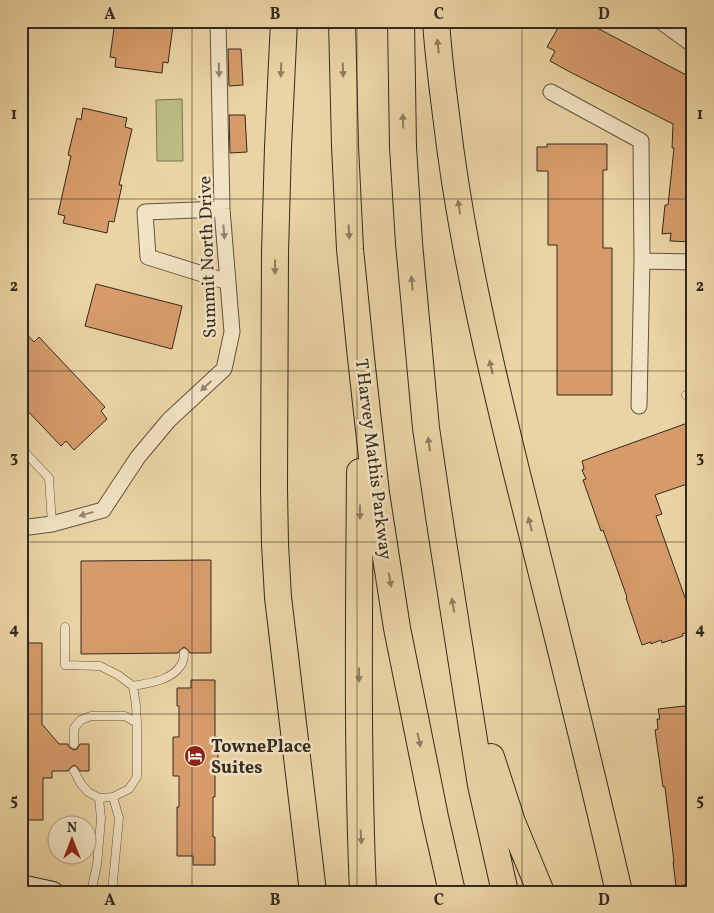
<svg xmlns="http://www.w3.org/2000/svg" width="714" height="913" viewBox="0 0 714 913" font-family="Vollkorn,serif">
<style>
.garden{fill:#babc84;stroke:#767352}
.building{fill:#d79b6b;stroke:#322a20}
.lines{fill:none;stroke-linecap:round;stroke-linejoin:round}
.lane-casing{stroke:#605441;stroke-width:9}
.street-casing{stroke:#605441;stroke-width:17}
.secondary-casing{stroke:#322a20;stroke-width:22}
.highway-casing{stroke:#322a20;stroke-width:28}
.lane{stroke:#f2e3c4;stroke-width:8}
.street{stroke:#f2e3c4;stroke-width:15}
.secondary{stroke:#f2e3c4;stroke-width:20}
.highway{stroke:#ebd4a4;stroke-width:26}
.oneway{fill:#8e7f62}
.oneway2{fill:#928672}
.grid{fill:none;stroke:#322a20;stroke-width:1;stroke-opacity:0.55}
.labels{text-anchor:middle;stroke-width:5;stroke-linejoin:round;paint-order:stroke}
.street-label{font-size:18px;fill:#322a20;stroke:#f2e3c4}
.poi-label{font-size:18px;font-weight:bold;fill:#322a20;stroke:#f2e3c4;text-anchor:start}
.neatline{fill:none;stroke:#322a20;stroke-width:2}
.grid-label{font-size:16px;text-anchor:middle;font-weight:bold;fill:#322a20}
</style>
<rect width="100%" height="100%" fill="#ebd4a4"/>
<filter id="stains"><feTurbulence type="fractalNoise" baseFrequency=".004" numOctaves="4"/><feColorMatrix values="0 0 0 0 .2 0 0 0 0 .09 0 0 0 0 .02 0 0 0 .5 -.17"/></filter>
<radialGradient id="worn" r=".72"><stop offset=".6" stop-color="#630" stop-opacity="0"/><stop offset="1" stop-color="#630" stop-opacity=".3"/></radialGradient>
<path class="garden" d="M182,99l1,62h-26l-1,-61z"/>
<path class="building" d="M115,21h51v3l7,1 -5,38 -5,-1 -1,11 -47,-6 1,-9 -6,-1z
M562,21h22l106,56 -2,3 5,3v159l-23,-1 1,-8 -9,1 3,-29h3l6,-57h-2l1,-24 -103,-52 -20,-11 5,-10 -8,-4z
M228,49h13l2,36 -14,1z
M83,108l44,10 -2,9 7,2 -13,56h3l-8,37 -5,-1 -2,12 -44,-10 2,-7 -7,-2 13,-58 -3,-1 9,-37 4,2z
M229,115h16l2,37 -17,1z
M547,144h60v26h-4v78h9v147h-55v-150h-9v-74h-11v-24h10z
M96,284l86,22 -10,43 -87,-23z
M21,328l13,14 5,-5 66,70 -4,4 6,8 -33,31 -8,-9 -5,5 -40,-42z
M693,421v61l-38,13 7,19 -6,2 32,90 5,-2v26l-11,4 1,2 -21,7 -1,-3 -10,4v-2l-9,3 -16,-47 1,-1 -24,-67 -2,1 -18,-51 3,-1 -4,-9 2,-1 -2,-8z
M211,560v93h-21l-3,-4 -3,-2 -4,3 -2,3 -97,1v-93z
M21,643h21v81l17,20h9l1,3 5,3 3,-1 3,-5h9v27h-9l-3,-4 -3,-2 -4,3 -2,3h-16v7h-9v42h-22z
M191,680h24v57h3v37h-3v23h-2v40h2v28h-22v-9h-16v-49h2v-31h-6v-39h6v-31h-2v-18h14z
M693,705v179l-17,2 -3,-24h1l-9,-75h-2l-8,-57 3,-1 -1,-10h3l-2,-10z"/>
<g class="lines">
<g class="lane-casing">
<path id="lane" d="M686,395h7
M21,448l28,30 3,46
M65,627v38l35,1 18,9 15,11 3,19 1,18
M133,686c16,-3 38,-5 48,-21 2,-3 3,-8 3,-12
M74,744v-16l7,-8 10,-4h34l12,7v54l-8,12 -16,8 -14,1 -11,-6 -7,-8 -7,-13
M91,892l6,-27 4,-46 -2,-21
M112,892l7,-74 -6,-21"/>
</g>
<g class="street-casing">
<path id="street" d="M660,21l33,24
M551,92l90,49 1,120 -3,145
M222,209l-77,3 3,45 80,25
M642,261l51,1
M21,528l31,-4 51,-14 35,-53 31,-37 55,-51 8,-37 -10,-123 -4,-188"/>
</g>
<g class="secondary-casing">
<path id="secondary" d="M21,885l32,7"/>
</g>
<g class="highway-casing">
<path id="highway" d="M284,21l-6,126 -3,106 -1,235 1,56 3,53 35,295
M342,21l3,125 5,103 11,109 15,135 21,135 38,189 17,75
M401,21l2,126 6,96 17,185 14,95 41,262 24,107
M436,21c2,31 6,63 10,94 14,121 42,241 71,359 35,139 70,278 102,418
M360,472c-1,140 -3,280 3,420
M491,757l21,65 29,70"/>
</g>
<use href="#lane" class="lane"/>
<use href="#street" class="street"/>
<use href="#secondary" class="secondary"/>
<use href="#highway" class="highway"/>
</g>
<defs><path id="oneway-solid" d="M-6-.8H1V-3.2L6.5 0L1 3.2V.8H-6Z" transform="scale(1.25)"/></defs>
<g class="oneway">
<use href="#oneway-solid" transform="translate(438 46) rotate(-96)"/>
<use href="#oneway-solid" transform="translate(281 70) rotate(92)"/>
<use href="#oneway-solid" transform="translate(343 70) rotate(88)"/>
<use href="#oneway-solid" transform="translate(403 121) rotate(-92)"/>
<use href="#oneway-solid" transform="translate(459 207) rotate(-99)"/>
<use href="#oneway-solid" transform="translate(349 232) rotate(87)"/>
<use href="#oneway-solid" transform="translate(275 267) rotate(90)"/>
<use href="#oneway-solid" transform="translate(412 283) rotate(-95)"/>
<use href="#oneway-solid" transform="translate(491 367) rotate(-103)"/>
<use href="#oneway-solid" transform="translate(429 444) rotate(-98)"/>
<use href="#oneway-solid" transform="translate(360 512) rotate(90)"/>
<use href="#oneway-solid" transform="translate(530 524) rotate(-104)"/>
<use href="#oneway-solid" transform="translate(390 580) rotate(81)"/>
<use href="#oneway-solid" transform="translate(453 605) rotate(-99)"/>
<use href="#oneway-solid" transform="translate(359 675) rotate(90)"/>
<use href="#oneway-solid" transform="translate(419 740) rotate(78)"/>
<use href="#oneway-solid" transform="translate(361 837) rotate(87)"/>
</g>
<g class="oneway2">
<use href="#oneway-solid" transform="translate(219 70) rotate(89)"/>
<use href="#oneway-solid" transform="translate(224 232) rotate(85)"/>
<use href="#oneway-solid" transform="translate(206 386) rotate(137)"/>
<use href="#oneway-solid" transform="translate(86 514) rotate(164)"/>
</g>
<path class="grid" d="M192,21v871M357,21v871M522,21v871M21,199h672M21,371h672M21,542h672M21,714h672"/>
<defs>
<g id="hotel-disc" transform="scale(1.125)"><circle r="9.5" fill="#8f2418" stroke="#f2e3c4"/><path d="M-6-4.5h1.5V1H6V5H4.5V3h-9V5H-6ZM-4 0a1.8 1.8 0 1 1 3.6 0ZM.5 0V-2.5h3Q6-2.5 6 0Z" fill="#fff"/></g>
</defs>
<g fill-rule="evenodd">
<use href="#hotel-disc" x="195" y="756"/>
</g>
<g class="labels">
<g class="street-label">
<text transform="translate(207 257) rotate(-92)" y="6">Summit North Drive</text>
<text transform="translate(374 459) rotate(83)" y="6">T Harvey Mathis Parkway</text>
</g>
<g class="poi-label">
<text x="211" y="752">TownePlace<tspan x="211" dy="21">Suites</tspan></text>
</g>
</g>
<rect width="714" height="913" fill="none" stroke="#ebd4a4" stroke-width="55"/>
<g transform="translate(72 840)"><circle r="24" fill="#f2e3c4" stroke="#a59982"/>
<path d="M0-4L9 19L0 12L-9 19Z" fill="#8f2418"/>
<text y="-8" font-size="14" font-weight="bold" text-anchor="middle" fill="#322a20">N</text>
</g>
<rect x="28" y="28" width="658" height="858" class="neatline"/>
<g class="grid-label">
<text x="110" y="19">A</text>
<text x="275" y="19">B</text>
<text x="439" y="19">C</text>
<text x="604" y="19">D</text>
<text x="14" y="119">1</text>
<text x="700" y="119">1</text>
<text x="14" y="291">2</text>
<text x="700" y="291">2</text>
<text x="14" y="462">3</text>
<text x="700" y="462">3</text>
<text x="14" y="634">4</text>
<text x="700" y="634">4</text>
<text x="14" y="805">5</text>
<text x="700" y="805">5</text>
<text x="110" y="905">A</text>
<text x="275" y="905">B</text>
<text x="439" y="905">C</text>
<text x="604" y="905">D</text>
</g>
<rect width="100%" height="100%" filter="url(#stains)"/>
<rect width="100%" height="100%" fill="url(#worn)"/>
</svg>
